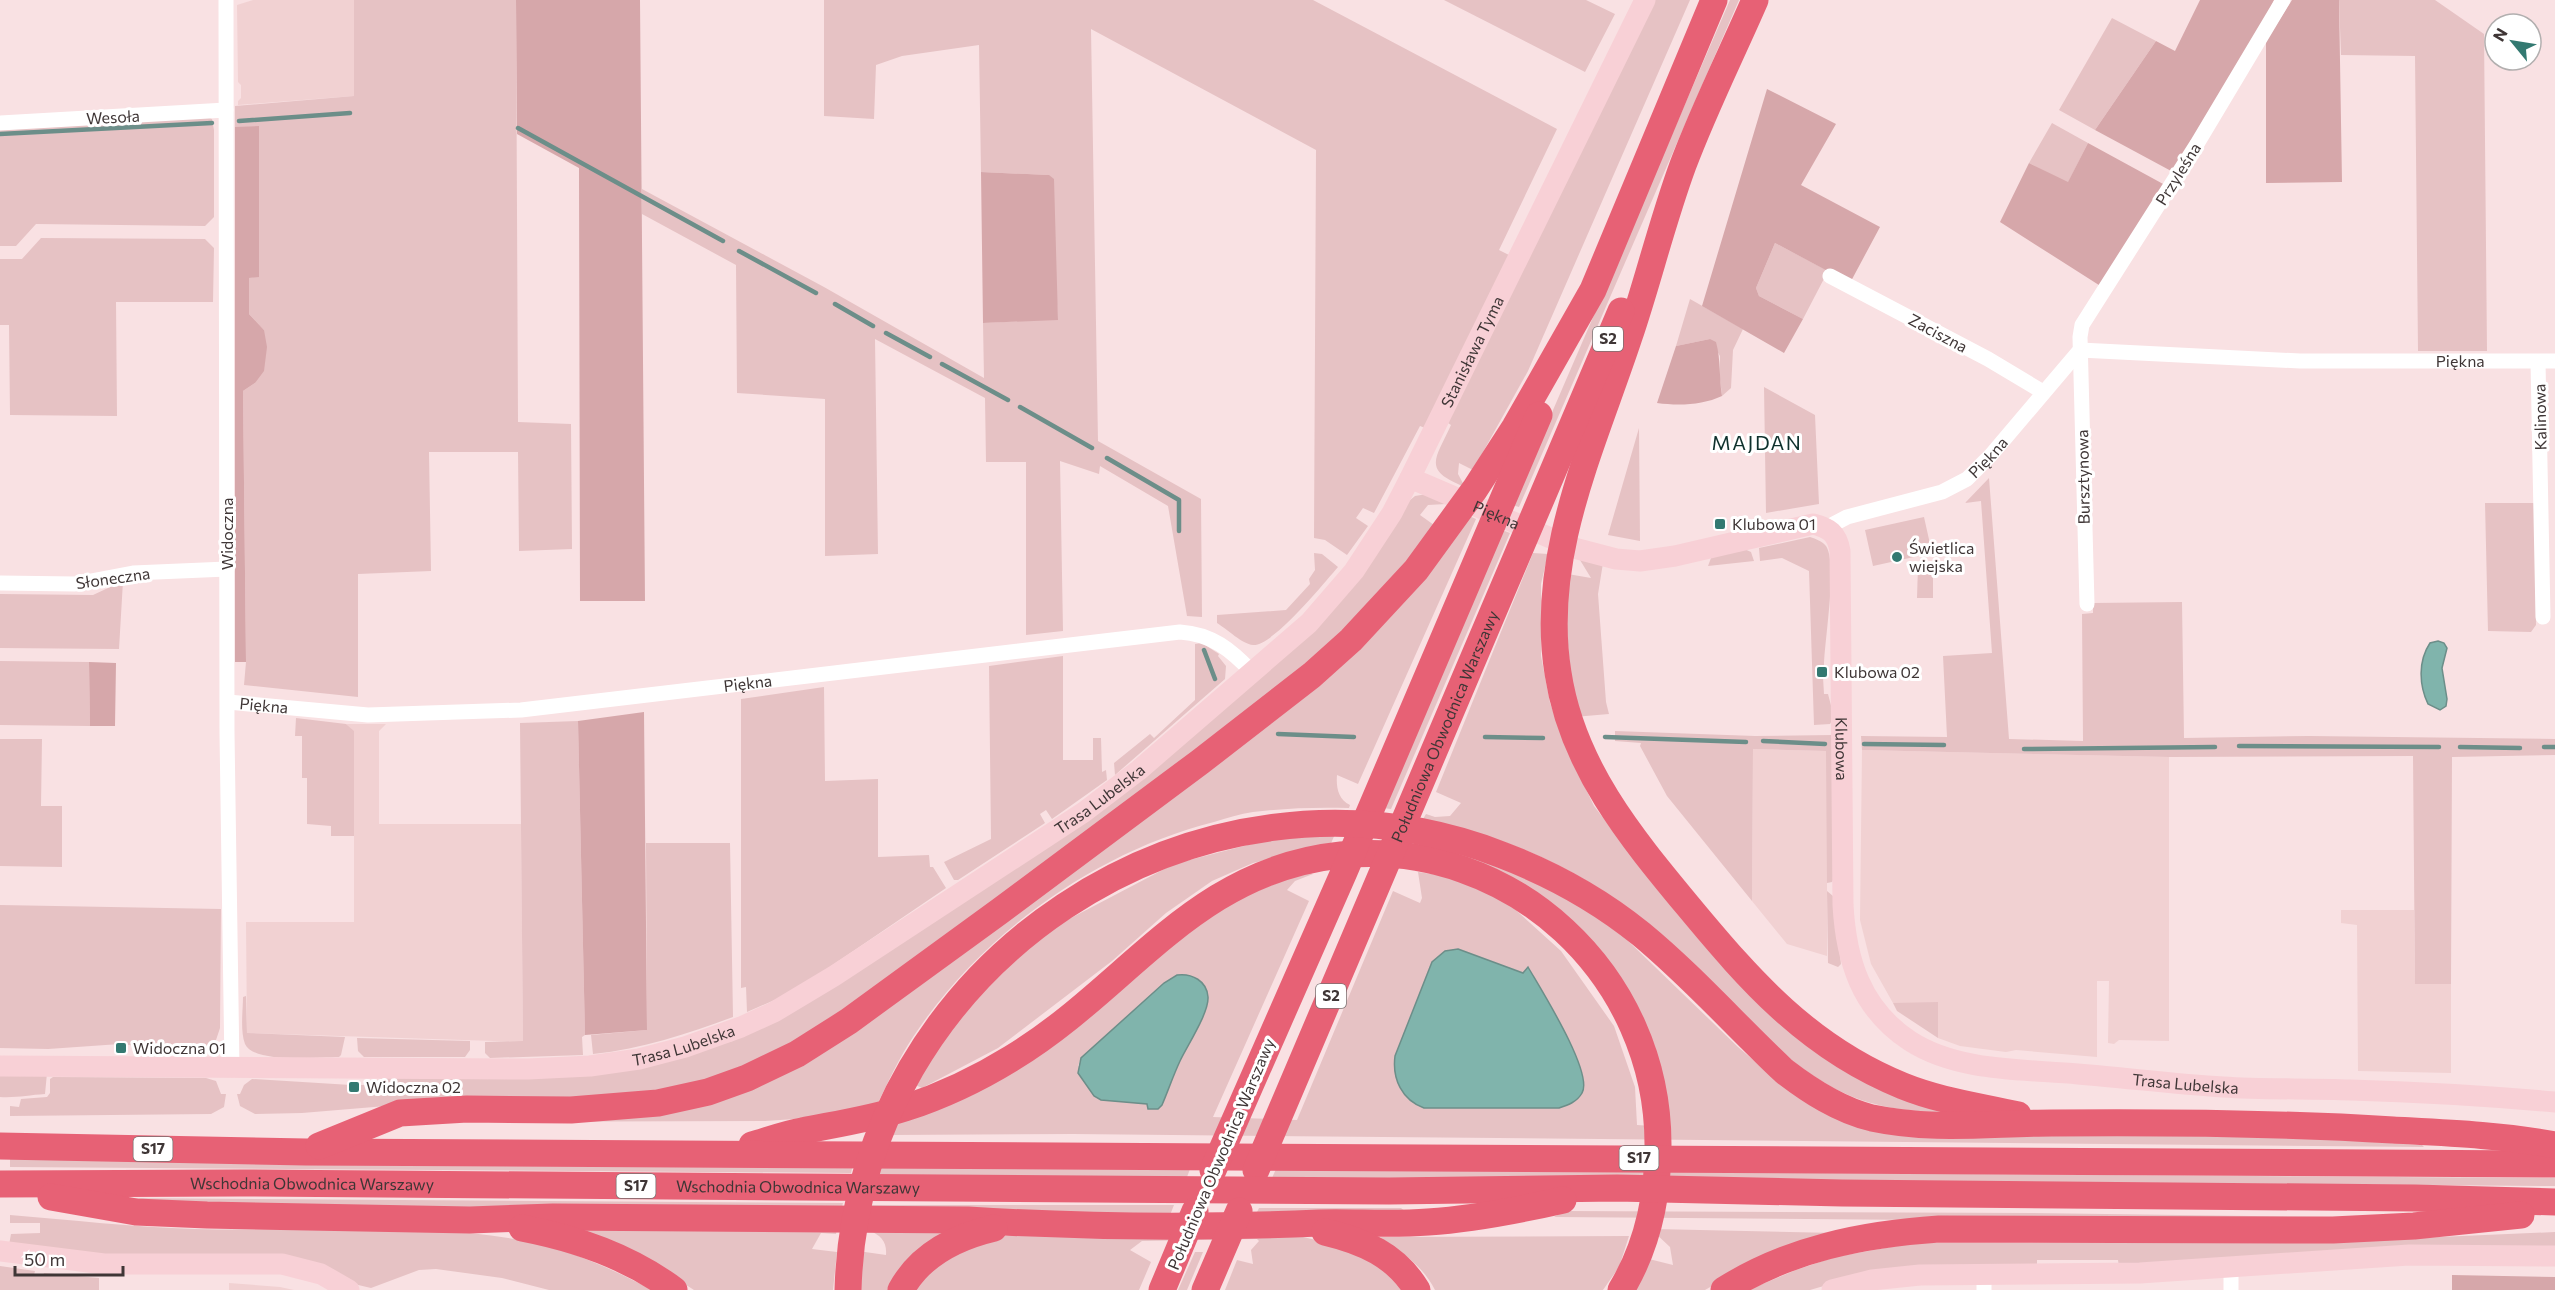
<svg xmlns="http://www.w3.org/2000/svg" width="2555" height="1290" viewBox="0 0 2555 1290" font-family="Commissioner,sans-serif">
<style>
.built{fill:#f1d1d2}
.green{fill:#e6c2c4;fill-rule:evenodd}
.forest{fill:#d6a7aa}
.water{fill:#80b4ac;stroke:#6c8e89;stroke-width:1.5}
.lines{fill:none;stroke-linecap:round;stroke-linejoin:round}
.stream{stroke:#6c8e89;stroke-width:4.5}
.street{stroke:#fff;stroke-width:15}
.secondary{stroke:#f8d0d6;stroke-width:21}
.highway{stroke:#e76175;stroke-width:27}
.poi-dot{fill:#337971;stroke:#fff;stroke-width:2}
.labels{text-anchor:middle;stroke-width:6;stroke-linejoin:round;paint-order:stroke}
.shield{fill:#fff;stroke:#797272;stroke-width:1.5}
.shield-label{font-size:15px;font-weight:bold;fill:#3f3636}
.street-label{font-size:16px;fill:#3f3636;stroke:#fff}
.poi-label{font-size:16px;fill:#3f3636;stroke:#fff;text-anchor:start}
.quarter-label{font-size:20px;letter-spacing:1.5px;fill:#0f312d;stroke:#fff}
</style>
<rect width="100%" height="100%" fill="#f9e1e3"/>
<path class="built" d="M253,0h101v96l-116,9v-4l3,-3v-13l-3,-3 -1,-77z
M346,724h40l-7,7v93h142l2,218 -276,-9 -1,-111h108v-190z
M1753,749l74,2v205l-40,-12 -35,-43z
M1862,750l307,7v284l-50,-1 -5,4 -6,-1 1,-62h-12v76l-81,-7 -10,2 -46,-6 -22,-8v-35h-45l-22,-39 -11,-44z
M2341,910h73l1,74h36v89l-93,-2 -1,-146 -16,-2z
M229,1283l51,4 14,3h-65z"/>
<path class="green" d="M354,0h162l2,422 53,2 1,125 -53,2 -1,-99h-89l2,119 -73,3v123l-114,-12 2,-23 -3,-271 12,-8 9,-53 -15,-16v-36l10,-2v-149h-24v-21l119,-10z
M824,0h489l244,129 -58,121 12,6 -86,172 -5,-2 -46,87 -11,-5 -7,10 12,8 -21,29 -22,-15 -11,-2 2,-388 -225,-121 7,412 103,58 1,118 -15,-1 -19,-110 -68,-40 -1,8 -39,-13 3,170 -37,4v-173h-40l-1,-64 -110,-59 3,215 -53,2v-157l-88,-6 -1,-128 -94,-51v-25l182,98 160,91 -1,-55 75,-4 -9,-144 -68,-3 -2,-127 -77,11 -26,9 -2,54 -50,-3z
M1444,0h142l29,14 -30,58z
M1654,0h36l-162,371 -55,99 -14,-7 -1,11 7,13c-43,-17 -30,-27 -14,-62l-6,-4z
M1730,0h9l-220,507 -7,-2z
M2339,0h96l49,34 3,317h-69l-3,-295 -74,-1z
M2112,18l44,23 -61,89 -36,-20z
M208,117l4,2 2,11v87l-9,9 -169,-2 -20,22h-16v-119z
M2052,123l36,20 -20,40 -39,-20z
M41,238l164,1 9,9 -1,54h-97l1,114 -107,-1 -1,-90h-9v-66h22z
M1775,243l53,28 -25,48 -44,-23 -3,-8z
M1690,299l53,30 -10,21 -2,38 -9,8 -2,-17v-23l-10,-17 -34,7z
M1764,387l51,28 4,89 -53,9z
M1639,428l1,113 -32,-6z
M1989,478l20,261 74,2 -1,-127 11,-1v-10l89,-1 2,136 125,-2 246,3v16l-103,2 -1,227h-36l-2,-228 -244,1 -307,-7 -1,-14 86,1 -4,-81 49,-3 -11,-152 -16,2z
M1427,494l19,10 -18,1 -8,10 14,10 -2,13 -113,120 -277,214 -274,189 -110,35 -248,8 -108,9 -47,1 -15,-8 -3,-12h3l4,-9 8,-6 99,6v4h8l1,-4h13v-4l24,-7 92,5 96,-3 148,-35 492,-336 184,-204 6,-5z
M2485,503h50l1,122 -5,7 -43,-1z
M1465,514l11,5 -118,265 -21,-9c-1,12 1,24 13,30l-1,3c-32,-1 -64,0 -96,4 -13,2 -26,6 -39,10 -119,30 -233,112 -301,215 -14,21 -25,45 -36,68l-82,14 -30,2 -359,1 309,-26 556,-378z
M1924,517l8,36 -59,13 -8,-36z
M1502,530l8,3 -119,276 -8,-1z
M1810,537c6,2 12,4 16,9 12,18 -2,96 -2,121h-5l1,10h3l1,17h4l6,23 -4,7 -16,1 -5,-154 -27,-13 -22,3 -1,-13z
M1742,548l9,4 3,9 -46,5 3,-8z
M1314,553l8,1 16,13c-13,15 -66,80 -85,78 -11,-1 -26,-16 -36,-22v-8l69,-5 24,-26 -1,-5 6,-9z
M1533,553l15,1 -7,30v72l9,47 21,55 23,48 56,73 99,114 217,120c-32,-1 -64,-1 -95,-10 -84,-22 -164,-129 -231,-185 -62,-51 -139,-83 -217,-99l3,-5 9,3 15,-1 11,-13 -25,-11z
M1580,560l23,3 -5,31 8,108 3,12 -35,3 -12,-144 29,5z
M1918,566h15v32h-16z
M123,581l-4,68 -119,-1v-54l93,1z
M1202,643l17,11 -1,2 8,10 -1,13 -110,96 -1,-12 36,-29 4,4 41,-38v-56z
M1063,656v104h30v-22h8l1,34 4,-2 1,10 -55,39 -6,-9 -6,4 5,9 -87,57h-4l-10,-18 47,-23 -2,-173z
M0,661l89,1 1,64 -90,-1z
M824,687l1,94 53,-2v78l51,-2 1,12h3l13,21 -153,104 -46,20 -1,-25 -5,1v-289z
M296,718l50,6 8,7v105h-23v-10l-24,-2v-46h-5v-42h-7z
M578,721l7,314 -3,2 1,18 -93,3 -5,-5v-11l38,-1 -3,-318z
M1615,731l140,5 78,-1 1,143 -2,4 -5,1 -1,-132 -73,-2 -1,152 -85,-105 -27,-50 1,-3 -26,-2z
M0,739h42l-1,67h21v61l-62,-1z
M1335,834l-6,14 -33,4 -43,11 -41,18 -46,32 -54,48 -114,87 -76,40 -11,-5 61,-86 78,-68 124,-65 97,-25z
M646,843h84l3,174c-46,17 -91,32 -140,37l-2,-19 56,-5z
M1465,856l35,11 61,28 30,18 33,24 114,110 50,43 146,46h343l145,9 2,2 -1351,-13 -184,1 7,-15 268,-172 71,-48 72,-29 6,3 -18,7 -8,9 22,11 -96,216 84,3 96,-229 27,12 2,-5 -4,-26 34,5 56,26 53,48 53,75 21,61 2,38 32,2 -14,-81 -32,-63zM1458,949l66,24 -100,135c-22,-8 -32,-30 -29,-52l37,-94zM1164,983l42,26 -27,54 -17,42 -15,-1 -69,-38 3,-8z
M1827,891l6,5 8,68 -3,3 -10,-4z
M0,905l221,4 -1,119 -4,12 -13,13 -83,-9 -72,5 -48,-1z
M246,996l1,37 98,4 -4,18 -2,2c-21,0 -85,7 -94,-13 -5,-13 -2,-34 -2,-47z
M1938,1002v36l-41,-27 -4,-8z
M357,1038l113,3v9l-5,7h-101l-6,-6z
M0,1072l47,1 -2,21c-16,1 -29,4 -45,3z
M53,1077l153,1 10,3 5,13h5l-2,13 -13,7 -201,2v-10l9,1 2,-8 26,-2 3,-4v-14z
M10,1159l843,6 -2,8 -841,-6z
M878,1167l312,2 -3,8 -312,-1z
M1276,1169l368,2 -1,8 -371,-1z
M1667,1172l888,6v8l-889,-7z
M122,1198l721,5 -2,8 -610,-5z
M867,1205h307l-4,10 -305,-2z
M1259,1208h142l5,4 -150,2z
M1565,1211l466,2 375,5 -481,2 -371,-3z
M10,1215c61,5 123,12 185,14 110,3 223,-8 331,12 45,9 86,28 126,49h-103l-47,-12 -66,-9 -17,1 -48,18 -17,-4 -20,-13 -231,-15 -94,-11 2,-11 29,-1v-10h-30z
M559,1222l279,4 -2,8 -15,-1 -9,16 25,3 -4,38h-139l-39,-25z
M968,1225l-76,65h-38l4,-39 28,4c1,-14 -5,-19 -17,-25z
M1654,1229l182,4 -86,31 -45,26h-75l15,-32 28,7 -3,-18 -16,-15z
M2555,1232v16l-436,19 -1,-7h-81v7l-203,16 -24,7h-62l48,-20 39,-13 78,-14 412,-1z
M1023,1233l280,4 26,6 54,23 22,24h-180l12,-30 16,4 -2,-14 8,-9 -2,-2 -115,2 -12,9 21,12 -12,28h-227l33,-35 55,-18z
M1629,1236l-10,31 -16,23h-168c-12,-24 -33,-38 -55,-53z
M1195,1252h8l-16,38h-9z
M0,1266l35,5 -1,4 9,1 1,-3 55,5v12h-99z"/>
<path class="forest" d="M516,0h124l5,601h-65l-1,-433 -62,-34z
M2200,0h74l-13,28 -88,144 -78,-42 61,-89 19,10z
M2292,0h47l3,182 -76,1v-142z
M1767,89l69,35 -35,61 79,42 -30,56 -75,-40 -19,45 3,8 44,23 -19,34 -82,-47z
M259,126v151l-10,1v36l15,16 3,17 -3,24 -9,12 -12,8 3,271h-11v-535z
M2088,143l77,42 -63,102 -102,-65 29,-59 39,19z
M981,172l68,3 5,4 4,141 -75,3z
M1710,339l6,3c5,18 3,36 6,54 -19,9 -43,10 -65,7l19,-57z
M89,662l27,1 -1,63h-25z
M644,712l3,318 -62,5 -7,-314z
M2452,1275l103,2v13h-103z"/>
<path class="water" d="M2438,641l6,2 3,5 -5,20 5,31 -1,7 -6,4 -12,-6c-9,-19 -10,-43 2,-61z
M1458,949l65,24 5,-6c12,21 66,106 54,126 -5,9 -14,12 -23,15h-135c-22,-8 -32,-29 -29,-52l37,-94 13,-11z
M1177,975c15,-2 30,6 31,22 1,16 -21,49 -28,64 -7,15 -12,30 -18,44l-4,4h-10l-1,-5 -46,-4 -7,-4 -16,-23 3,-15 83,-75z"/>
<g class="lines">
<path class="stream" d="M239,121l111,-8
M518,128l205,113
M0,134l212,-11
M739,251l77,42
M835,304l38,22
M886,333l44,24
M942,364l66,36
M1020,407l72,41
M1107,458l72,42v31
M1204,650l11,29
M1278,734l76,3
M1485,737l58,1
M1605,737l141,5
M1763,741l62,3
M1864,744l80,1
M2239,746l200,1
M2460,747l60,1
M2544,747h11
M2024,749l191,-2"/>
<g class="street">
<path d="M226,0l1,733 5,335"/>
<path d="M0,123l226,-13"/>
<path d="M1830,276l158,83 55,33"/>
<path d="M2538,362l5,255"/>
<path id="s1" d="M1828,527l19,-10 95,-25 25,-13 24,-24 89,-105 220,11h255"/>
<path d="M0,583l75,1 58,-11 94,-4"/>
<path d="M2087,604l-7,-267 2,-12 115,-181 86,-144"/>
<path id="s2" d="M228,702l140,13 153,-5 659,-78c32,2 51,18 72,40"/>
<path d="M1984,1274v16"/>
<path d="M2231,1290v-22"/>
</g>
<g class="secondary">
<path id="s3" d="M1410,478l164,70 42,11 24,2 35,-5 138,-32c16,4 24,9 27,27l3,354c3,55 18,104 67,136 48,31 114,28 168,33 49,4 97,10 145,13 43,3 85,1 128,3 68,2 136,6 204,12"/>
<path id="s4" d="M0,1066l528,3 62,-3 49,-7 46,-12 56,-20 33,-15 60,-36 250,-164 55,-42 170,-147 45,-52 38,-58 18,-35 235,-478"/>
<path d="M0,1251l104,13h178l39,10 28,16"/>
<path d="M1832,1290l40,-10 48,-5 220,-2 269,-18 146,1"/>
</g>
<g class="highway">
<path d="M1755,0c-24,55 -51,109 -72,165 -21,57 -35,116 -54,172 -36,109 -90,219 -71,336 14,93 72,163 130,233 63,76 121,142 215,180 37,15 76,20 115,29"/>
<path d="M752,1145c17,-5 33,-11 50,-14 35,-7 69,-12 103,-23 37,-12 73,-29 107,-50 116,-70 181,-188 329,-203 171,-17 318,121 317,291 0,50 -11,101 -37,144"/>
<path d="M0,1146l306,6 2249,12"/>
<path d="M319,1146l81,-33 67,-4 104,1 87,-7 50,-11 39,-14 50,-24 52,-33 151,-110 200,-149 112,-87 39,-35 65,-70 59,-81 40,-62 78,-137 121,-290"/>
<path d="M1213,1170l131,-298 195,-457"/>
<path id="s5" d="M1256,1170l365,-859"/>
<path id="s6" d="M0,1184l240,-1 1149,8 228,-3 225,5 573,5 140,4"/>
<path d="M51,1197l85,15 71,3 263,5 83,-3 415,3c116,7 234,8 351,3 36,-1 73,2 109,-1 46,-3 91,-12 135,-22"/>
<path d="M522,1228c52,10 108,29 152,62"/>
<path d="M1325,1232c38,9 71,23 92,58"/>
<path d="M848,1290c9,-325 350,-553 654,-435 50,19 97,45 139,79 51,42 95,92 143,137 26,20 55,39 88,47 61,13 119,5 180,5 114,-1 228,0 341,7 55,3 107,5 162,15"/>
<path d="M901,1290c19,-35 55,-53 93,-62"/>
<path d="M1162,1290l33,-79"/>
<path d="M1205,1290l34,-79"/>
<path d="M1724,1290c65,-41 139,-56 215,-61l394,1 81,-4 107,-11"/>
</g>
</g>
<g class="poi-dot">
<rect x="1714" y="518" width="12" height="12" rx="3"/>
<circle cx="1897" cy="557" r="6"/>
<rect x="1816" y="666" width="12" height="12" rx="3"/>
<rect x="115" y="1042" width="12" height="12" rx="3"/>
<rect x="348" y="1081" width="12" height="12" rx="3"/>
</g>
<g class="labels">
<g class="shield">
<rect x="1593" y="327" width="30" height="24" rx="4.5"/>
<rect x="1316" y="984" width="30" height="24" rx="4.5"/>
<rect x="133.5" y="1137" width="39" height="24" rx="4.5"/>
<rect x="1619.5" y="1146" width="39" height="24" rx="4.5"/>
<rect x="616.5" y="1174" width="39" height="24" rx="4.5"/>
</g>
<g class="shield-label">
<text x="1608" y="344">S2</text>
<text x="1331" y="1001">S2</text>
<text x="153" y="1154">S17</text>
<text x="1639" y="1163">S17</text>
<text x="636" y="1191">S17</text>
</g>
<g class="street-label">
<text transform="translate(113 117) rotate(-3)" y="6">Wesoła</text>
<text transform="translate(2178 174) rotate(-58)" y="6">Przyleśna</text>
<text transform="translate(1938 333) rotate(28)" y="6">Zaciszna</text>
<text dy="6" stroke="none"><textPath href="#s4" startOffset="1764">Stanisława Tyma</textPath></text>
<text dy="6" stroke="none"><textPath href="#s1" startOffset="700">Piękna</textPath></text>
<text transform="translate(2540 417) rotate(-91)" y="6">Kalinowa</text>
<text dy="6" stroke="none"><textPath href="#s1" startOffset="178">Piękna</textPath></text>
<text transform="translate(2083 477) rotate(-91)" y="6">Bursztynowa</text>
<text dy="6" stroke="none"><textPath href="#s3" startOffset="94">Piękna</textPath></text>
<text transform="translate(227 534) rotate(-90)" y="6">Widoczna</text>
<text transform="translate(113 578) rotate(-8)" y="6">Słoneczna</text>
<text dy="6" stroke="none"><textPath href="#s2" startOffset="522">Piękna</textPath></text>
<text dy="6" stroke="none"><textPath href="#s2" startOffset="36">Piękna</textPath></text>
<text dy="6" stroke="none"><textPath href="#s5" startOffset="482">Południowa Obwodnica Warszawy</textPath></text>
<text dy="6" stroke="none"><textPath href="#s3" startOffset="662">Klubowa</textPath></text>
<text dy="6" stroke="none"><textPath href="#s4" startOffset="1172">Trasa Lubelska</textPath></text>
<text dy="6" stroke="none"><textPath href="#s4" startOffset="686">Trasa Lubelska</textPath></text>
<text dy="6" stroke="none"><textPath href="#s3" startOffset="1257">Trasa Lubelska</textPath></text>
<text transform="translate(1221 1154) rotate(-67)" y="6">Południowa Obwodnica Warszawy</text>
<text dy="6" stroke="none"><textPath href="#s6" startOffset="312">Wschodnia Obwodnica Warszawy</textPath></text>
<text dy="6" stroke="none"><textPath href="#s6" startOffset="798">Wschodnia Obwodnica Warszawy</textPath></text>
</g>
<g class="poi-label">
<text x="1732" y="530">Klubowa 01</text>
<text x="1909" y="554">Świetlica<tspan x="1909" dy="18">wiejska</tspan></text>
<text x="1834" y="678">Klubowa 02</text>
<text x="133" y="1054">Widoczna 01</text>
<text x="366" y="1093">Widoczna 02</text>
</g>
<g class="quarter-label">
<text x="1757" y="450">MAJDAN</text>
</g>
</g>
<g transform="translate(2513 42) rotate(300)"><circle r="28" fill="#ffffff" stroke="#b2afaf" stroke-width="1.5"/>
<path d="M0-4.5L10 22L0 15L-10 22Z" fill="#337971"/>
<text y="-9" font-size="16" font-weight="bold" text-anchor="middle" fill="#3f3636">N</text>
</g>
<path d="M15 1266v9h108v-9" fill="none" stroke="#3f3636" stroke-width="3"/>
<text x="24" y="1266" font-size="18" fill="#3f3636" stroke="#ffffff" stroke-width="4.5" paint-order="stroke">50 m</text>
</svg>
